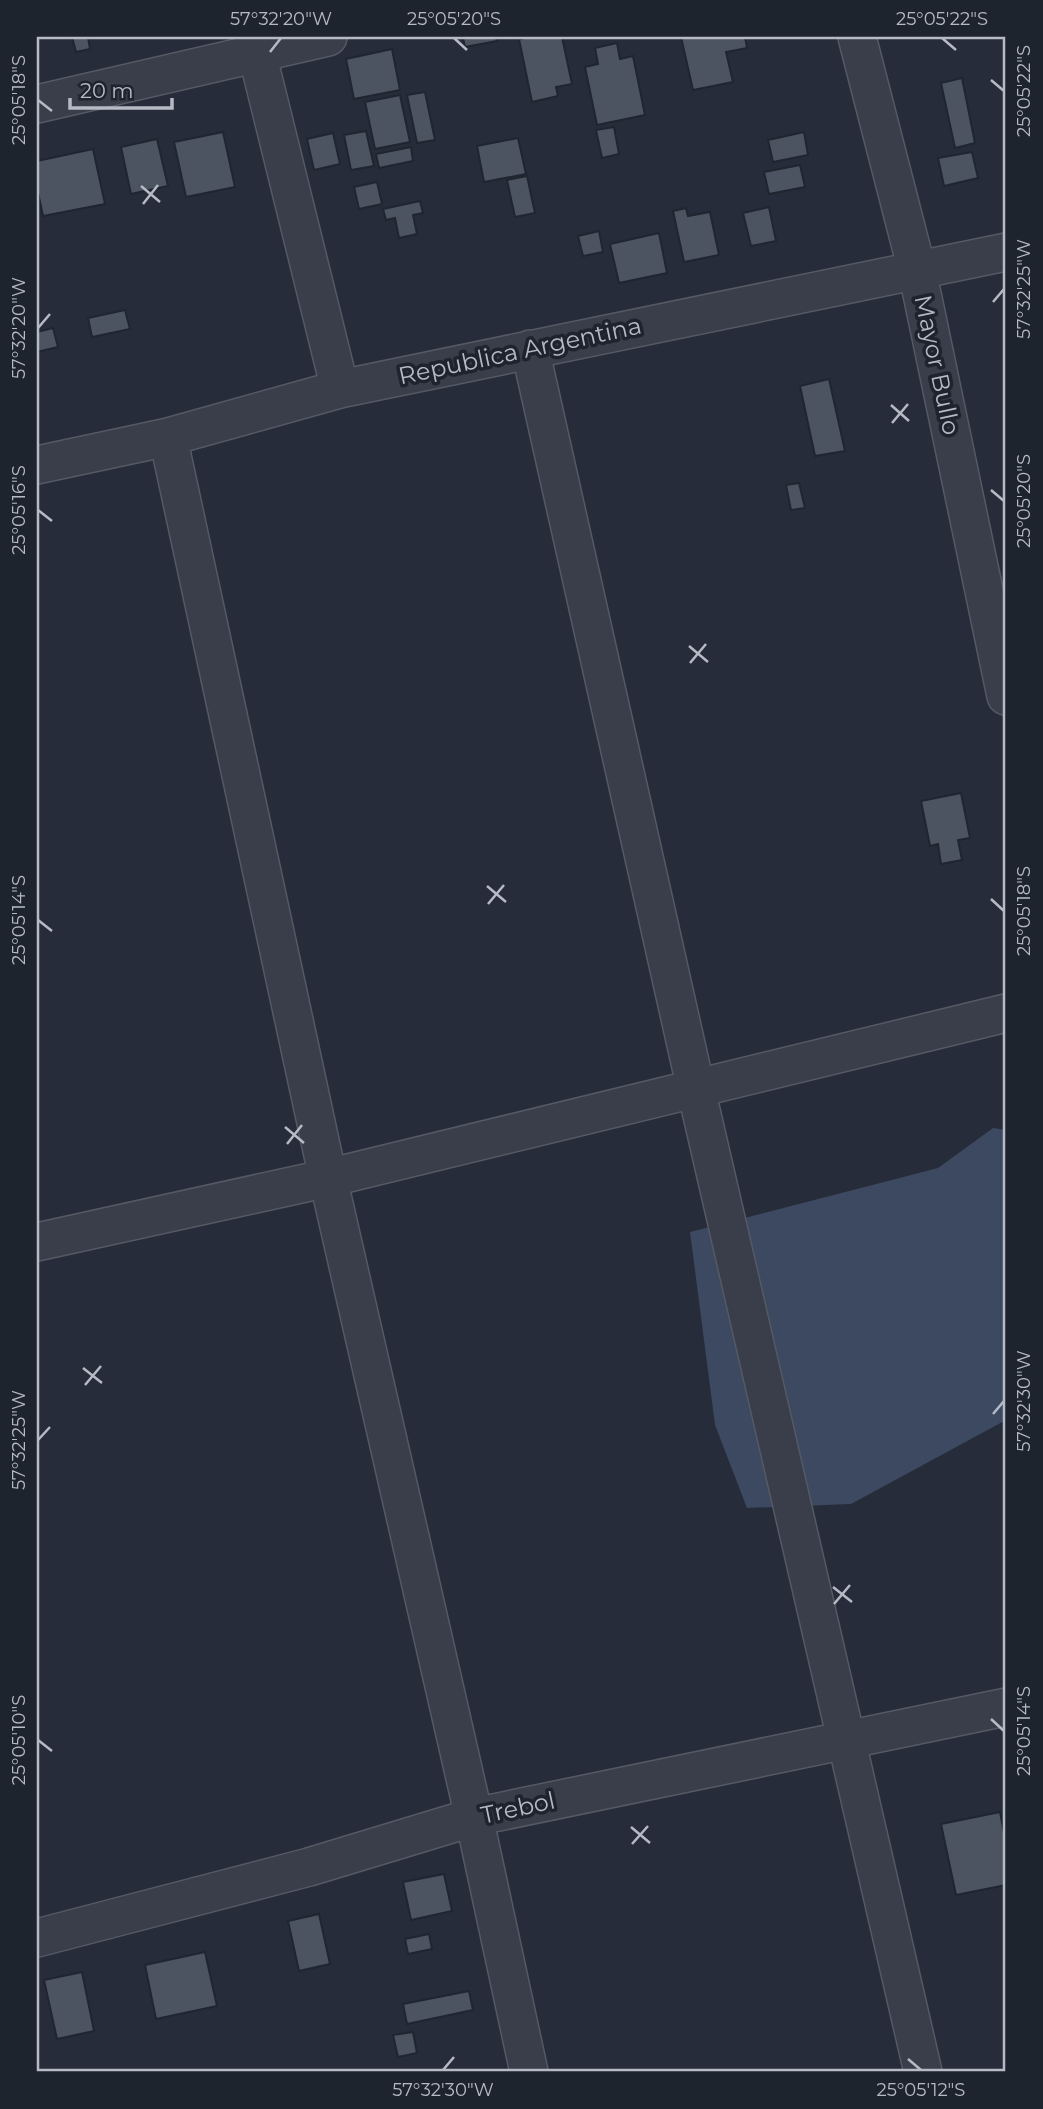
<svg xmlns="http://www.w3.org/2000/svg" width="1043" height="2109" viewBox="0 0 1043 2109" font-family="Montserrat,sans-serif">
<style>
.water{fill:#3d4960}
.building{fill:#4c5462;stroke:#202630;stroke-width:2}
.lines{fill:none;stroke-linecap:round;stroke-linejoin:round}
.minor-casing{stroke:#545a64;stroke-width:40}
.minor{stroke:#393e4a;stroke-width:37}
.ticks{fill:none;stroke:#b5bac5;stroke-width:2.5}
.labels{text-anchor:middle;stroke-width:7;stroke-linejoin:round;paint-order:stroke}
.street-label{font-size:24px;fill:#b5bac5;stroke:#1e242e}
.neatline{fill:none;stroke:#b5bac5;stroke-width:2.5}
.ticks-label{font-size:18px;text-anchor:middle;fill:#b5bac5}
</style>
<rect width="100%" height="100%" fill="#262c39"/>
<path class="water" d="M993,1128l13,2v290l-155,84 -104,4 -32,-83 -25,-193 248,-64z"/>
<path class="building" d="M72,37h16l2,12 -14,3z
M469,37h27l1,4 -32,6 -2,-9z
M530,37h32l10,47 -16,3 2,9 -26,6 -13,-63z
M681,37h64l2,11 -21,4 7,30 -40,8z
M617,43l3,16 13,-3 12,59 -48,10 -12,-58 13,-3 -3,-16z
M392,49l8,41 -46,9 -8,-40z
M962,78l13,65 -20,5 -14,-65z
M425,92l10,48 -18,3 -10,-48z
M400,95l10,47 -35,7 -10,-47z
M614,127l5,27 -17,4 -6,-28z
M366,131l8,35 -23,4 -7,-35z
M223,132l12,55 -49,10 -12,-55z
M804,132l4,23 -35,7 -5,-22z
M333,133l7,31 -26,6 -7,-31z
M518,138l8,36 -42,8 -7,-36z
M157,139l11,47 -37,8 -10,-47z
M411,147l2,14 -34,7 -3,-14z
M93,149l12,55 -62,12 -6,-28v-27z
M972,152l6,26 -34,8 -6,-28z
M800,165l5,22 -36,7 -5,-22z
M527,176l8,37 -20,4 -8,-37z
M377,182l5,22 -23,5 -5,-22z
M420,201l3,12 -10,2 4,19 -18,4 -4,-20 -9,2 -3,-11z
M769,207l7,34 -25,5 -8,-33z
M686,208l2,8 22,-4 9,43 -35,7 -11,-51z
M599,231l4,21 -20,4 -5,-20z
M659,233l8,40 -48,10 -9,-39z
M125,310l5,19 -38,8 -4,-19z
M53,328l5,19 -21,5v-20z
M829,379l16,72 -30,5 -15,-70z
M799,483l6,25 -14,2 -5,-25z
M961,793l9,45 -12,2 4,20 -21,4 -3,-20 -8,2 -9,-45z
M1000,1812l6,31v42l-50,10 -15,-71z
M444,1874l8,37 -41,9 -8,-38z
M319,1914l11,50 -31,7 -11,-50z
M429,1934l3,15 -24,5 -3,-15z
M205,1952l12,54 -61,13 -11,-54z
M82,1972l12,59 -37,8 -13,-59z
M469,1991l4,19 -66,14 -4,-20z
M413,2032l4,21 -19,4 -5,-22z"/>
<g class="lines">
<g class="minor-casing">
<path id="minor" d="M253,37l87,352
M857,37l60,233 89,426
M37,104l291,-67
M530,349l166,740 227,983
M168,437l160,741 146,639 55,255
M37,465l131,-28 172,-48 666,-137
M37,1242l291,-64 678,-165
M37,1938l272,-71 165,-50 532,-110"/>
</g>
<use href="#minor" class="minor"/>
</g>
<path class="ticks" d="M454,38l13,12M942,38l14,12M270,52l11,-14M991,80l13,11M38,100l14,11M141,186l19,16M143,204l15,-19M993,302l11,-13M38,328l12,-14M891,405l18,16M892,423l16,-19M991,490l13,11M38,510l14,11M689,646l19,16M690,663l16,-19M487,886l19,16M991,899l13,12M488,904l16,-19M38,920l14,11M285,1127l19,16M287,1144l15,-19M83,1368l19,15M85,1385l16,-19M993,1414l11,-13M38,1440l12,-13M833,1587l19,15M834,1604l16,-19M991,1719l13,12M38,1740l14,11M631,1827l19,16M632,1844l16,-18M908,2059l13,11M443,2070l11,-13"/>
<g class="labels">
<g class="street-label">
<text transform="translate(520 351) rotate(-12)" y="8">Republica Argentina</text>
<text transform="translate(937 365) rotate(78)" y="8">Mayor Bullo</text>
<text transform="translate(518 1808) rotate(-12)" y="8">Trebol</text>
</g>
</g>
<rect width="1043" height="2109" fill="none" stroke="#1e242e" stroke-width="77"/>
<path d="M70 98v10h102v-10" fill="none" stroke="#b5bac5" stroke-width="3.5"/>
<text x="80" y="98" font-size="21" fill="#b5bac5" stroke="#1e242e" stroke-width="5" paint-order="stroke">20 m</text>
<rect x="38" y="38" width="966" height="2032" class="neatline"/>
<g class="ticks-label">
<text x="281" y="25">57°32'20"W</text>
<text x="454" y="25">25°05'20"S</text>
<text x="942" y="25">25°05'22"S</text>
<text transform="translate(1024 91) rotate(-90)" y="6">25°05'22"S</text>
<text transform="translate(19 100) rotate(-90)" y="6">25°05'18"S</text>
<text transform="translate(1024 289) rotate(-90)" y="6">57°32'25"W</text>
<text transform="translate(19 328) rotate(-90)" y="6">57°32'20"W</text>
<text transform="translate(1024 501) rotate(-90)" y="6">25°05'20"S</text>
<text transform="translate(19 510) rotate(-90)" y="6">25°05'16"S</text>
<text transform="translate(1024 911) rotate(-90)" y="6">25°05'18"S</text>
<text transform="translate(19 920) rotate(-90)" y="6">25°05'14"S</text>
<text transform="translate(1024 1401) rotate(-90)" y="6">57°32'30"W</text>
<text transform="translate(19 1440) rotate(-90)" y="6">57°32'25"W</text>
<text transform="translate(1024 1731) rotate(-90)" y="6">25°05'14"S</text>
<text transform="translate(19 1740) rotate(-90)" y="6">25°05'10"S</text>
<text x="443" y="2096">57°32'30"W</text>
<text x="921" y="2096">25°05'12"S</text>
</g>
</svg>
